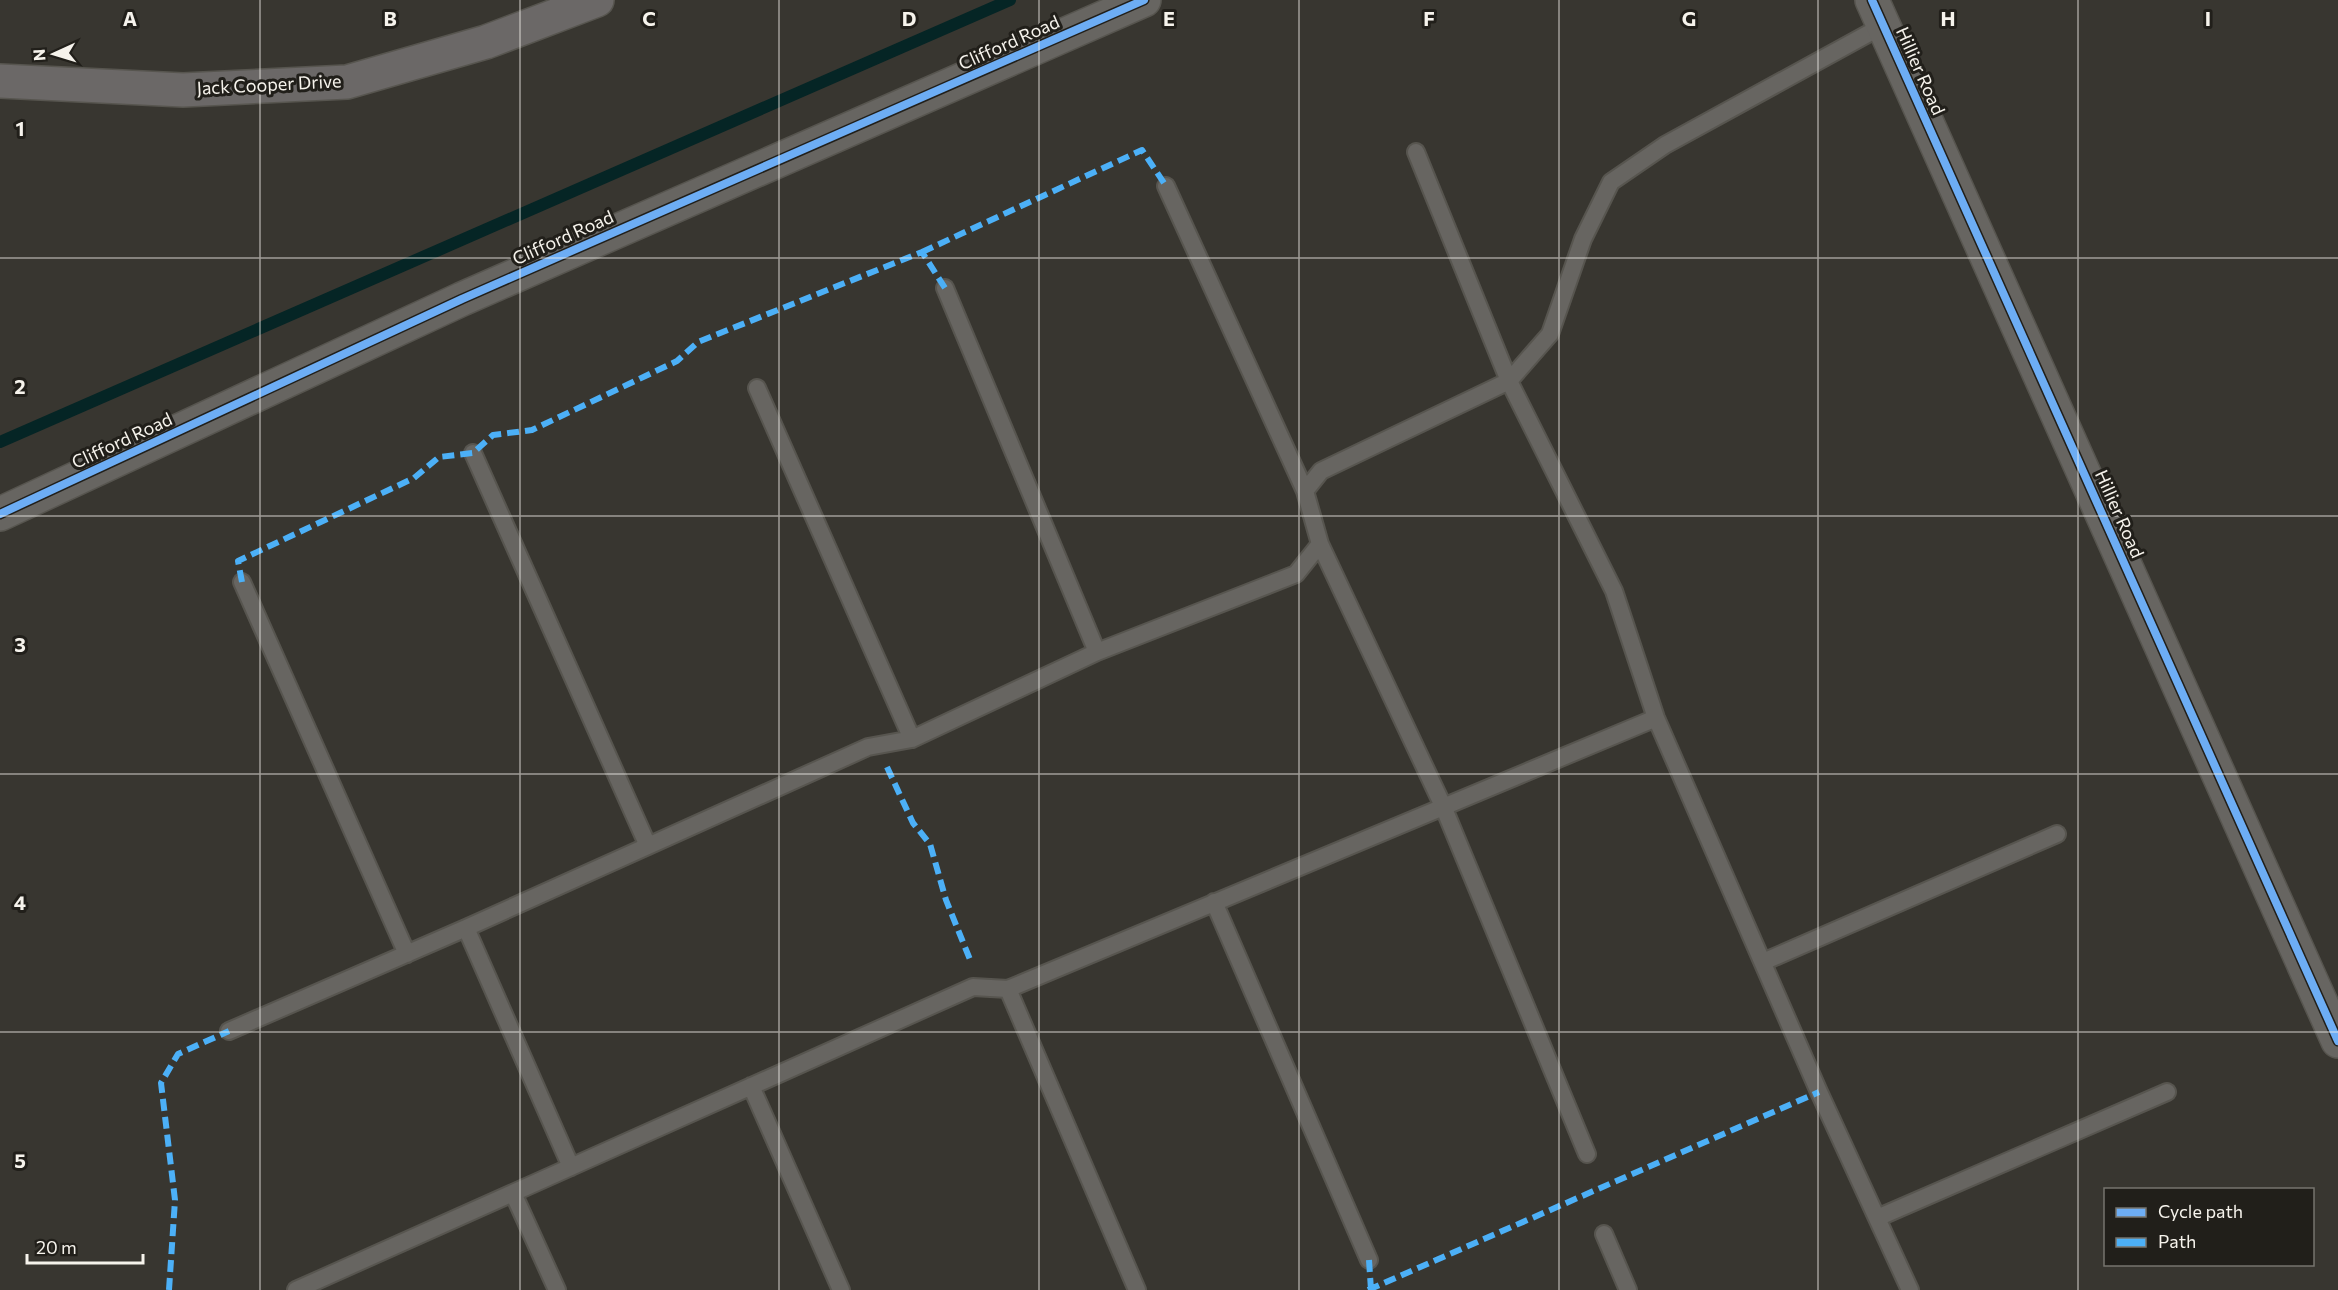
<svg xmlns="http://www.w3.org/2000/svg" width="2338" height="1290" viewBox="0 0 2338 1290" font-family="Commissioner,sans-serif">
<style>
.lines{fill:none;stroke-linecap:round;stroke-linejoin:round}
.stream{stroke:#052525;stroke-width:12}
.lane-casing{stroke:#57554f;stroke-width:20}
.street-casing{stroke:#57554f;stroke-width:36}
.secondary-casing{stroke:#57554f;stroke-width:36}
.lane{stroke:#676561;stroke-width:16}
.street{stroke:#676561;stroke-width:33}
.secondary{stroke:#6b6867;stroke-width:33}
.quiet{stroke:#4cb0f7;stroke-width:6;stroke-dasharray:12 6;stroke-linecap:butt}
.cycleway-casing{stroke:#211f1a;stroke-width:11}
.cycleway{stroke:#6dadf4;stroke-width:8}
.grid{fill:none;stroke:#f6f3ec;stroke-width:1.5;stroke-opacity:0.55}
.labels{text-anchor:middle;stroke-width:6;stroke-linejoin:round;paint-order:stroke}
.street-label{font-size:18px;fill:#f6f3ec;stroke:#211f1a}
.grid-label{font-size:20px;text-anchor:middle;font-weight:bold;fill:#f6f3ec;stroke:#211f1a;stroke-width:6;stroke-linejoin:round;paint-order:stroke}
</style>
<rect width="100%" height="100%" fill="#383630"/>
<g class="lines">
<path class="stream" d="M0,442l1010,-442"/>
<g class="lane-casing">
<path id="lane" d="M1416,152l93,229 105,210 42,127 163,374 91,198
M1166,186l139,305
M945,288l152,364
M757,388l155,351
M473,453l175,393
M1320,544l123,262 144,348
M242,582l165,372
M1214,902l155,358
M466,928l105,239
M1763,962l294,-128
M1008,989l129,301
M229,1031l237,-103 402,-181 44,-8 185,-87 199,-78 24,-30 -15,-53 16,-20 188,-90 41,-47 33,-95 28,-57 54,-37 219,-120
M751,1086l90,204
M513,1193l44,97
M1877,1218l290,-126
M1604,1234l24,56
M296,1290l677,-303 35,2 648,-271"/>
</g>
<g class="street-casing">
<path id="street" d="M1872,0l466,1041
M0,514l462,-215 682,-299"/>
</g>
<g class="secondary-casing">
<path id="secondary" d="M0,81l183,9 164,-8 139,-40 111,-42"/>
</g>
<use href="#lane" class="lane"/>
<use href="#street" class="street"/>
<use href="#secondary" class="secondary"/>
<path class="quiet" d="M922,252l220,-102 24,36
M242,582l-4,-21 176,-83 25,-21 34,-4 20,-18 39,-5 145,-69 21,-19 224,-90 23,36
M887,767l26,56 17,21 16,56 25,62
M1369,1260l2,30
M169,1290l6,-90 -14,-117 17,-29 51,-23
M1368,1290l451,-198"/>
<g class="cycleway-casing">
<path id="cycleway" d="M1872,0l466,1041
M0,514l462,-215 682,-299"/>
</g>
<use href="#cycleway" class="cycleway"/>
</g>
<path class="grid" d="M260,0v1290M520,0v1290M779,0v1290M1039,0v1290M1299,0v1290M1559,0v1290M1818,0v1290M2078,0v1290M0,258h2338M0,516h2338M0,774h2338M0,1032h2338"/>
<g class="labels">
<g class="street-label">
<text transform="translate(1009 43) rotate(-24)" y="6">Clifford Road</text>
<text transform="translate(1920 71) rotate(66)" y="6">Hillier Road</text>
<text transform="translate(269 85) rotate(-3)" y="6">Jack Cooper Drive</text>
<text transform="translate(563 238) rotate(-24)" y="6">Clifford Road</text>
<text transform="translate(122 441) rotate(-25)" y="6">Clifford Road</text>
<text transform="translate(2119 514) rotate(66)" y="6">Hillier Road</text>
</g>
</g>
<g class="grid-label">
<text x="130" y="26">A</text>
<text x="390" y="26">B</text>
<text x="649" y="26">C</text>
<text x="909" y="26">D</text>
<text x="1169" y="26">E</text>
<text x="1429" y="26">F</text>
<text x="1689" y="26">G</text>
<text x="1948" y="26">H</text>
<text x="2208" y="26">I</text>
<text x="20" y="136">1</text>
<text x="20" y="394">2</text>
<text x="20" y="652">3</text>
<text x="20" y="910">4</text>
<text x="20" y="1168">5</text>
</g>
<rect x="2104" y="1188" width="210" height="78" fill="#211f1a" stroke="#76746e" stroke-width="1.5"/>
<rect x="2116" y="1208" width="30" height="9" fill="#6dadf4" stroke="#76746e" stroke-width="1.5"/>
<text x="2158" y="1218" font-size="18" fill="#f6f3ec">Cycle path</text>
<rect x="2116" y="1238" width="30" height="9" fill="#4cb0f7" stroke="#76746e" stroke-width="1.5"/>
<text x="2158" y="1248" font-size="18" fill="#f6f3ec">Path</text>
<g transform="translate(54 54) rotate(266)" stroke="#211f1a" stroke-width="4.5" paint-order="stroke">
<path d="M0-4.5L10 22L0 15L-10 22Z" fill="#f6f3ec"/>
<text y="-9" font-size="16" font-weight="bold" text-anchor="middle" fill="#f6f3ec">N</text>
</g>
<path d="M27 1254v9h116v-9" fill="none" stroke="#f6f3ec" stroke-width="3"/>
<text x="36" y="1254" font-size="18" fill="#f6f3ec" stroke="#211f1a" stroke-width="4.5" paint-order="stroke">20 m</text>
</svg>
